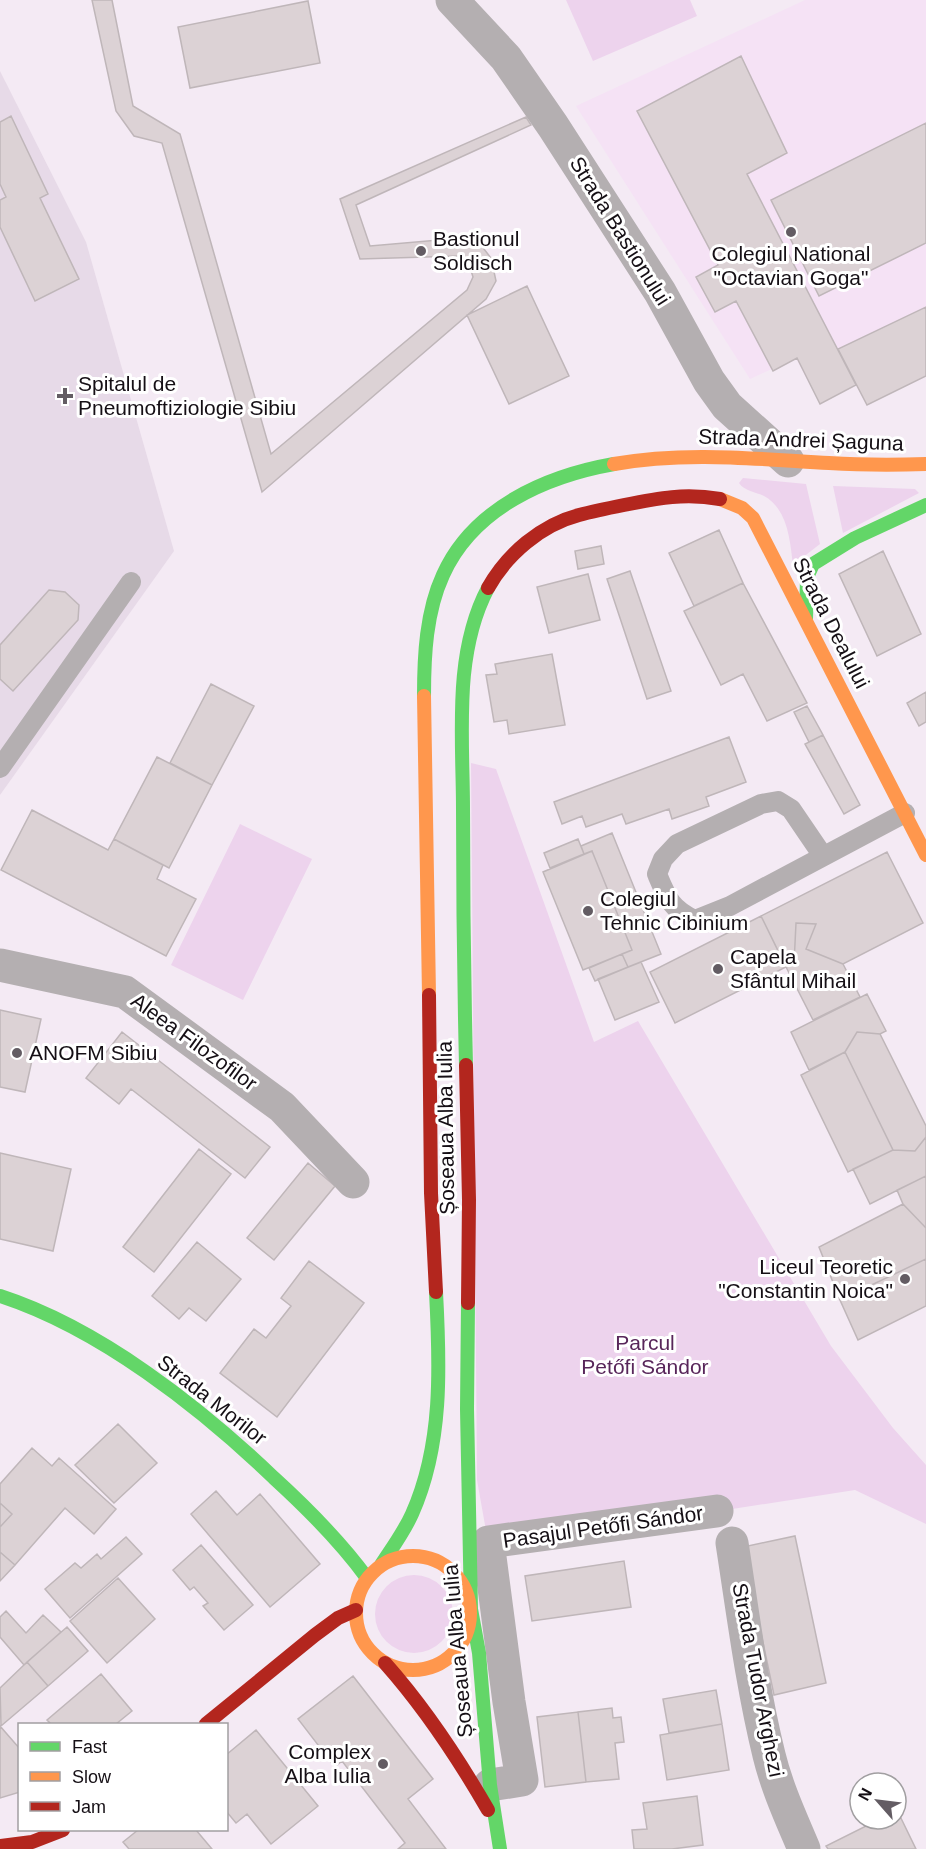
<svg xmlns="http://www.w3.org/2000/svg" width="926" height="1849" viewBox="0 0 926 1849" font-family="Arial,sans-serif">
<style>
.built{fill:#f5e2f5}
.medical{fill:#e7dae8}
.green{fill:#edd3ed}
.building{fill:#dcd2d5;stroke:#bfb6b9;stroke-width:1.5}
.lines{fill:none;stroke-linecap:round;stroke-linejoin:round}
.lane{stroke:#b4afb1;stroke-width:20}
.street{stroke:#b4afb1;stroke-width:33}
.fast{stroke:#63d668;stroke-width:14}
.slow{stroke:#ff974d;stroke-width:14}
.jam{stroke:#b3261e;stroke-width:14}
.poi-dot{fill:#635c63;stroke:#fff;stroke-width:2}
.labels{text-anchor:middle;stroke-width:6;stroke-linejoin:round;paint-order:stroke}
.street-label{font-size:21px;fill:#150f15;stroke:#fff}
.poi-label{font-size:21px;fill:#150f15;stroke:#fff;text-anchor:start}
.park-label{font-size:21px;fill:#58265a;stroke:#fff}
</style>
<rect width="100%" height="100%" fill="#f4eaf4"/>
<path class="built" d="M805,0h121v376l-59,29 -11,-20 -36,19 -24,-46 -46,21 -174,-273z"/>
<path class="medical" d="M0,71l86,171 88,309 -174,244z"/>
<path class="green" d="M566,0h124l7,16 -104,45z
M743,478l63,6 14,60 -27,21c-3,-24 -5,-56 -29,-69 -8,-4 -20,-5 -25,-13z
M833,486l82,3 4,4 -76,40z
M471,763l25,6 98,273 44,-21 193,325 62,82 33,37v59l-71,-34 -142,22 -225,30 -11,-62z
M240,824l72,35 -69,141 -72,-35z
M375 1614a39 39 0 1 1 78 0a39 39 0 1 1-78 0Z"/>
<path class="building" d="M92,0h20l21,106 47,28 91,320 196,-164 6,-13 -4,-13 -10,-8 -99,3 -20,-60 186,-82 5,8 -175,80 14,41 92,-8 18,6 11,14 5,23 -10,18 -224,193 -100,-349 -28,-7 -18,-25z
M308,1l12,62 -130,25 -12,-61z
M741,56l46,97 -40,21 109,211 -36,19 -23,-46 -24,13 -37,-70 -21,11 -19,-35 22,-12 -81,-154z
M11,116l37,78 -8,4 39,81 -44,22 -35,-74v-27l6,-3 -6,-13v-62z
M926,123v120l-107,53 -48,-96z
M527,286l42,90 -60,28 -42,-89z
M926,307v69l-59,29 -29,-56z
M719,530l24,53 -49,23 -25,-53z
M601,546l3,18 -26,5 -3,-18z
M883,551l38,83 -44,22 -38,-82z
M630,571l41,120 -24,8 -40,-120z
M588,574l12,46 -51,13 -12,-46z
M743,583l64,120 -40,18 -24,-47 -22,11 -37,-74z
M49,590l16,2 14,13 -1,15 -65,71 -13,-12v-34z
M552,654l13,71 -56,9 -2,-14 -13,2 -8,-47 11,-1 -2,-10z
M211,684l43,22 -42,79 -42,-22z
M926,692v30l-7,4 -12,-23z
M807,706l16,29 -14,7 -15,-30z
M823,735l37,70 -16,9 -39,-70z
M729,737l17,45 -40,15 3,9 -37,13 -3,-10 -43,15 -4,-10 -36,13 -4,-11 -20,8 -8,-22z
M157,757l55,28 -43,83 -55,-29z
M32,810l76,40 6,-11 49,26 -6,14 39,20 -30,57 -165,-86z
M612,833l49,121 -33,13 -6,-13 10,-4 -40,-99 -8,3 -3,-8z
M578,839l6,15 -34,14 -6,-15z
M592,851l40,99 -49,20 -40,-98z
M887,852l36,71 -80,41 -37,-15 10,-25 -20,-1 -2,41 -8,3 -25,-51z
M761,916l25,51 -111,56 -25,-51z
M796,923l20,1 -10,25 37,15 17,33 -47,23 -27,-53 8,-3z
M622,954l6,13 -33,14 -6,-13z
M641,962l18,40 -44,18 -17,-41z
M867,994l19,37 -6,3 -23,-2 -12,20 -36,18 -18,-38z
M0,1010l41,9 -16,73 -25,-5z
M122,1032l148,115 -25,31 -114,-89 -12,15 -33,-26z
M857,1032l23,2 46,92v11l-11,14 -22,-1 -48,-98z
M845,1052l48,98 -45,22 -47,-97z
M926,1137v39l-56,28 -17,-35 40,-19 22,1z
M199,1149l32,25 -77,98 -31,-25z
M0,1153l71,16 -18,82 -53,-12z
M308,1163l27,23 -61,74 -27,-22z
M926,1176v52l-23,-24 -6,-14z
M903,1204l23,24v31l-86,41 -21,-53z
M197,1242l44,37 -35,42 -17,-13 -10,11 -27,-23z
M926,1259v47l-68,34 -18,-40z
M309,1261l55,42 -87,114 -57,-44 34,-44 12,9 25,-32 -10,-8z
M118,1424l39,39 -43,40 -39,-38z
M32,1448l20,18 7,-8 57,51 -22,25 -29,-26 -50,57 -15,-13v-25l12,-13 -12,-11v-19z
M216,1491l21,24 23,-21 60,70 -50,43 -79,-93z
M0,1503l12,11 -12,13z
M795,1536l31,147 -52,12 -31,-148z
M126,1537l16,17 -72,64 -25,-29 30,-26 6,5 16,-14 4,5z
M201,1545l52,60 -29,25 -21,-24 5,-3 -14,-16 -4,3 -17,-20z
M0,1552l15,13 -15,16z
M624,1561l7,46 -99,14 -7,-45z
M118,1578l37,41 -48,44 -37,-42z
M6,1611l20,22 17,-18 18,17 -37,33 -24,-28v-20z
M67,1627l21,24 -40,35 -21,-24z
M27,1662l21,24 -47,40 -1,-38z
M101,1674l31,37 -16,13h-65l-4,-4z
M353,1676l80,103 -25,20 38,50h-48l7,-6 -63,-82 -7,6 -37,-48z
M716,1690l6,34 -53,9 -6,-34z
M612,1708l1,10 8,-1 3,25 -9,1 4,36 -33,3 -8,-70z
M578,1712l8,70 -41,5 -8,-70z
M722,1724l7,46 -62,10 -7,-45z
M0,1726l20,23v43l-20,6z
M256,1730l62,76 -47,38 -24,-30 -11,9 -10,-12v-56z
M697,1796l6,49 -31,4h-38l-2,-19 15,-1 -4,-26z
M897,1810l19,39h-88l-2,-3 54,-27h16z
M138,1830h58l16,19h-83l-6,-7z"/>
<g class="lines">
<path class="lane" d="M0,768l131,-186
M823,856l-32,-47 -13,-8 -17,3 -84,40 -14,15 -6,15c10,24 14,35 38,46l35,-14 175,-93"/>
<path class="street" d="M452,0l54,58 47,68 107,166 49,89 18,25 61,55
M0,965l125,27 157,115 71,75
M732,1543c11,71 20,143 37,212 8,33 22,63 35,94
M490,1785l32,-5 -13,-78 -21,-160 229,-31"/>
<path class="fast" d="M806,619l1,-42 6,-13 42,-26 71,-33
M424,696c0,-40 2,-84 19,-121 30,-67 103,-99 171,-111
M466,1065c-2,-85 -3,-171 -3,-256 0,-72 -10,-155 25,-221
M0,1296c99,32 200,111 274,182 34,31 66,63 93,100
M468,1303l-1,106 4,200 8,44 11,132 10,64
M381,1565c11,-17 23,-33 31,-51 31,-69 28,-148 24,-222"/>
<path class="slow" d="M614,464c71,-13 144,-5 215,-1 33,2 65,2 97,1
M720,499l22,9 11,10 173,337
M424,696l5,299
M356 1613a57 57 0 1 1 114 0a57 57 0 1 1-114 0Z"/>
<path class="jam" d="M488,588c19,-34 53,-63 91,-73 15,-4 30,-7 45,-10 35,-7 61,-12 96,-6
M429,995l2,198 5,99
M466,1065l3,135 -1,103
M385,1663c40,45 73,95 103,147
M206,1724l109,-89 23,-17 18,-8
M0,1846l32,-4 31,-12"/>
</g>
<g class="poi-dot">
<circle cx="791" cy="232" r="6"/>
<circle cx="421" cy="251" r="6"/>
<path d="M62 387h6v6h6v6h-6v6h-6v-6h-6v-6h6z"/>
<circle cx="588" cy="911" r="6"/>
<circle cx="718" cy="969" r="6"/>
<circle cx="17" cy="1053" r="6"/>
<circle cx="905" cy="1279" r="6"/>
<circle cx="383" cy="1764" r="6"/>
</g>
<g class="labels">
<g class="street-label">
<text transform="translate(620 231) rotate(58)" y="7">Strada Bastionului</text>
<text transform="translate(801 440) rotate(2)" y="7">Strada Andrei Șaguna</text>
<text transform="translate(831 623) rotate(63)" y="7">Strada Dealului</text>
<text transform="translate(194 1042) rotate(36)" y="7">Aleea Filozofilor</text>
<text transform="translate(446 1128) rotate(-91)" y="7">Șoseaua Alba Iulia</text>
<text transform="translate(212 1400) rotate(38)" y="7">Strada Morilor</text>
<text transform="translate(603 1527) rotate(-8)" y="7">Pasajul Petőfi Sándor</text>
<text transform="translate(458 1651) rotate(-95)" y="7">Șoseaua Alba Iulia</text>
<text transform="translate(758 1680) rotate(79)" y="7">Strada Tudor Arghezi</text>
</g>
<g class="poi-label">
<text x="433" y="246">Bastionul<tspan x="433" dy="24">Soldisch</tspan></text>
<text x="791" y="261" text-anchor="middle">Colegiul National<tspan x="791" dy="24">"Octavian Goga"</tspan></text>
<text x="78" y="391">Spitalul de<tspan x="78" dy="24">Pneumoftiziologie Sibiu</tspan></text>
<text x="600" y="906">Colegiul<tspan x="600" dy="24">Tehnic Cibinium</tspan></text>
<text x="730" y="964">Capela<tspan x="730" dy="24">Sfântul Mihail</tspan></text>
<text x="29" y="1060">ANOFM Sibiu</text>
<text x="893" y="1274" text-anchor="end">Liceul Teoretic<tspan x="893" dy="24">"Constantin Noica"</tspan></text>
<text x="371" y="1759" text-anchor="end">Complex<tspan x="371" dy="24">Alba Iulia</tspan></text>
</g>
<g class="park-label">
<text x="645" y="1350">Parcul<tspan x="645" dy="24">Petőfi Sándor</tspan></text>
</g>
</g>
<rect x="18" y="1723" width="210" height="108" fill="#ffffff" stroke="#a19fa1" stroke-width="1.5"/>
<rect x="30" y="1742" width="30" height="9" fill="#63d668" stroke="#a19fa1" stroke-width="1.5"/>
<text x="72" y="1753" font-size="18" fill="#150f15">Fast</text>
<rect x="30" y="1772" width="30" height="9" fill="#ff974d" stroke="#a19fa1" stroke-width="1.5"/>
<text x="72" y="1783" font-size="18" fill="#150f15">Slow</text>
<rect x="30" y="1802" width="30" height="9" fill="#b3261e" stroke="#a19fa1" stroke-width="1.5"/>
<text x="72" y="1813" font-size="18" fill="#150f15">Jam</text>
<g transform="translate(878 1801) rotate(298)"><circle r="28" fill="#ffffff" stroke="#a19fa1" stroke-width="1.5"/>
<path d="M0-4.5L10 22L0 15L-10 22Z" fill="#635c63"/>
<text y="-9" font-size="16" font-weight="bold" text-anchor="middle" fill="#150f15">N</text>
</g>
</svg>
